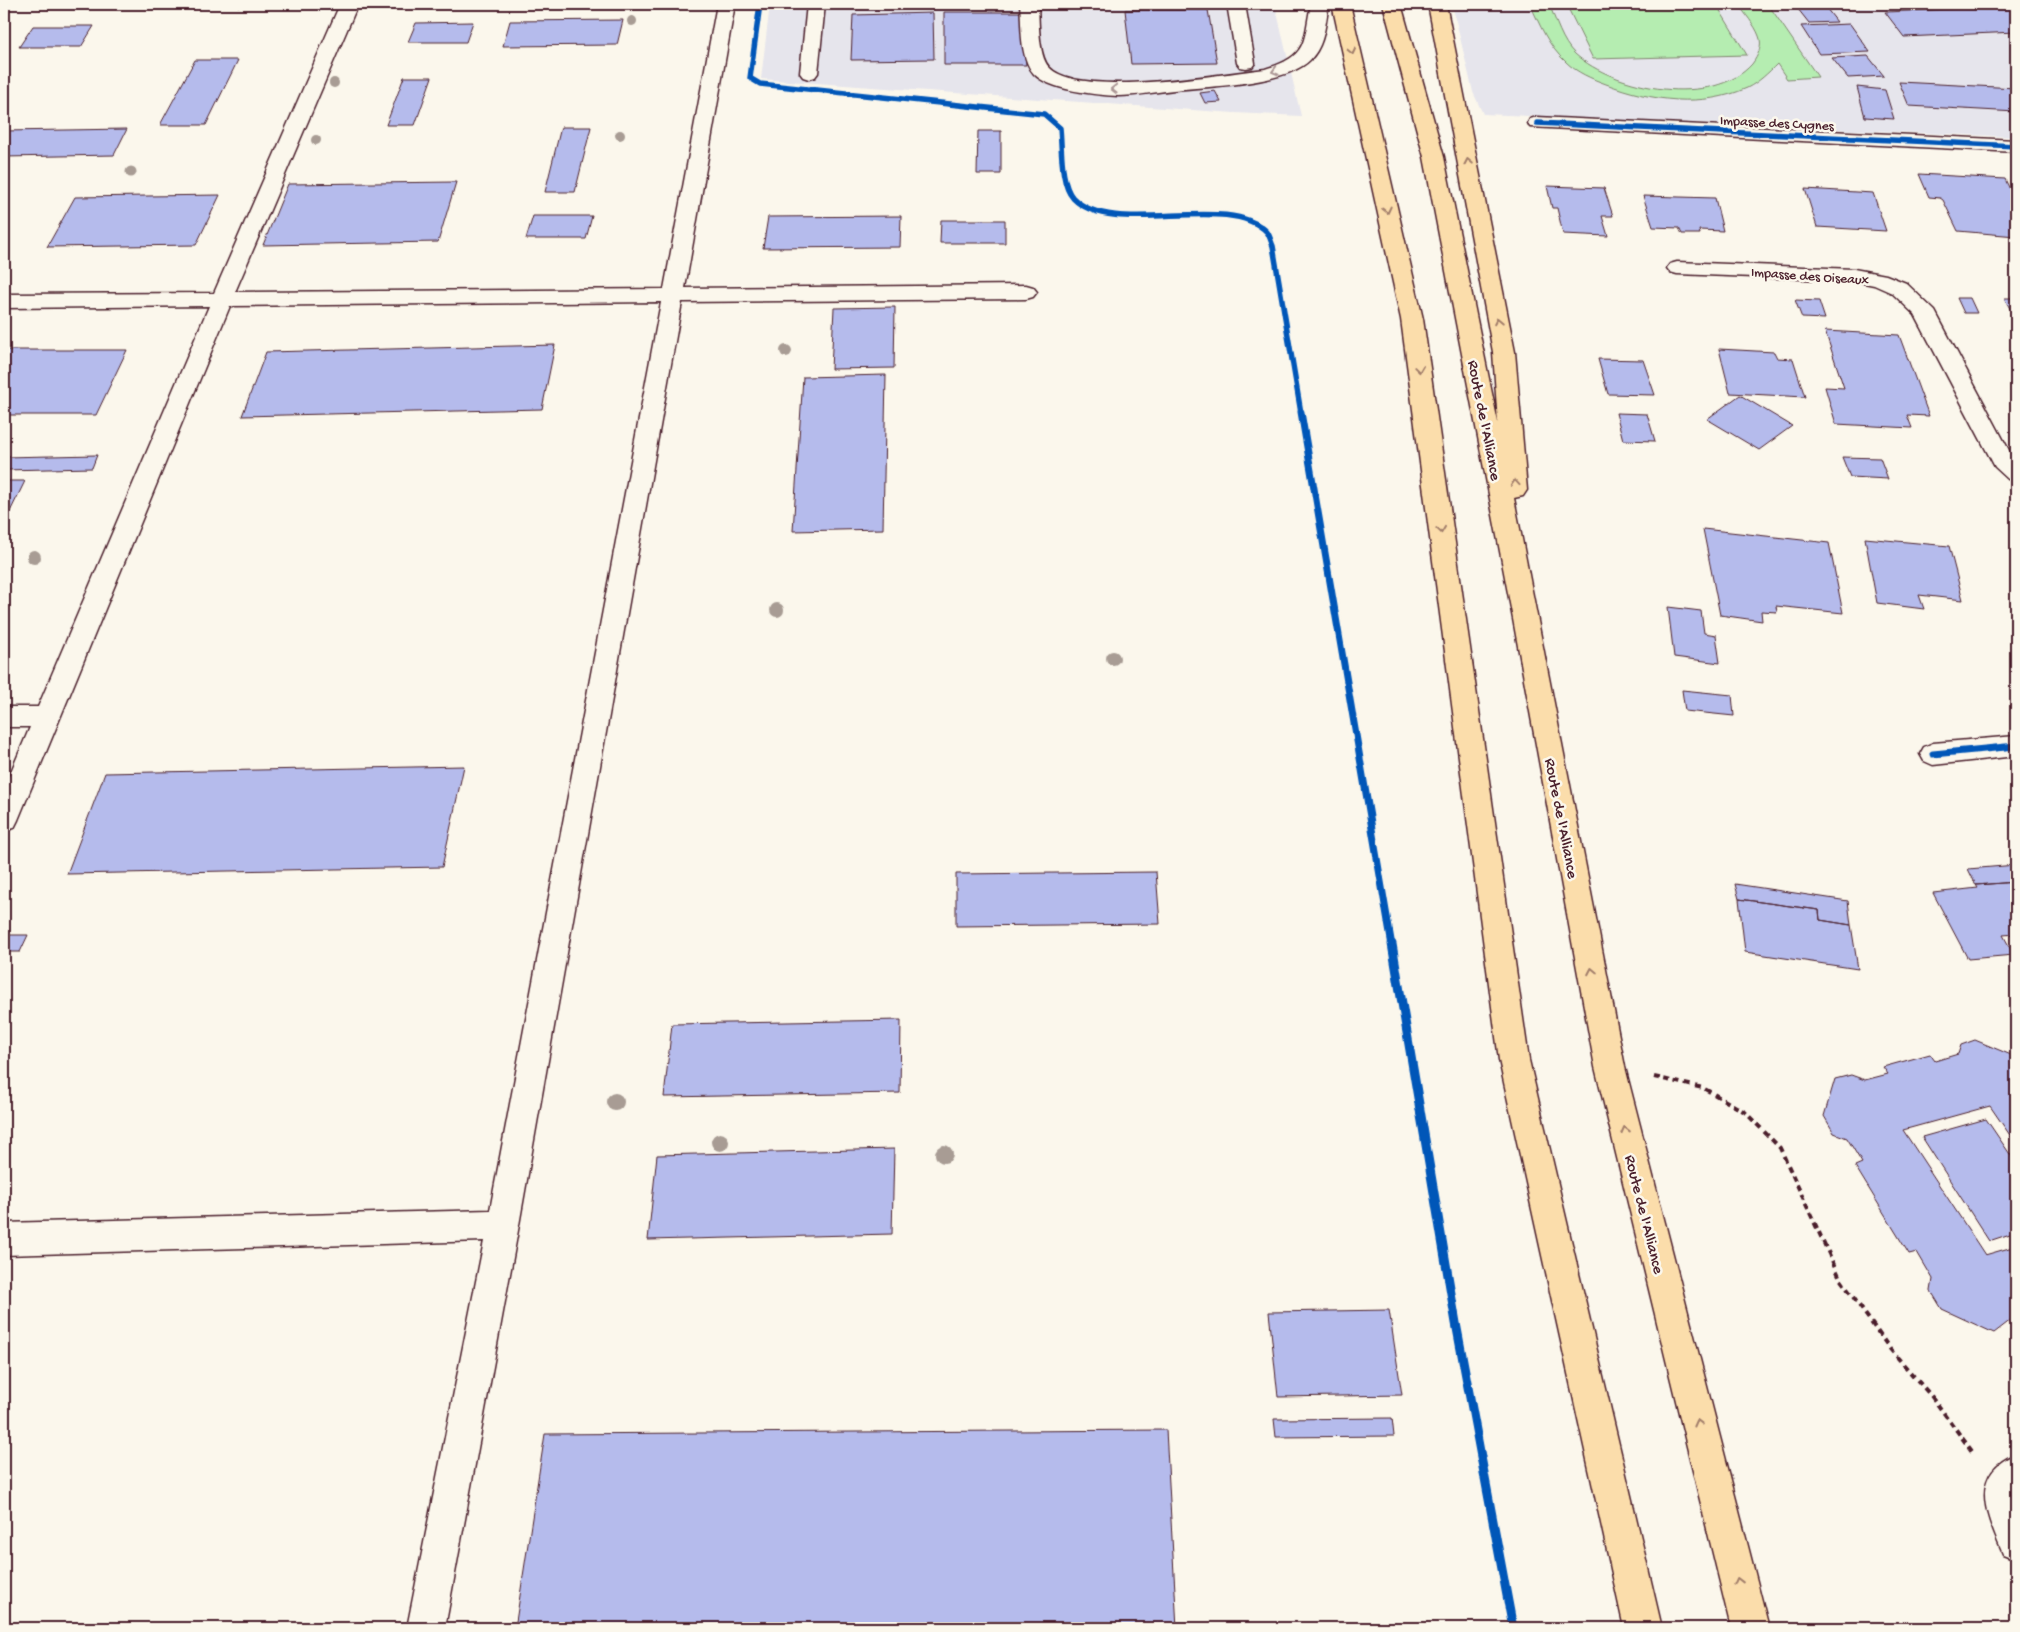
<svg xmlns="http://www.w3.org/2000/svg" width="2020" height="1632" viewBox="0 0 2020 1632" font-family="'Gochi Hand',sans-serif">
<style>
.built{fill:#e6e5ec}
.green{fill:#b5edb1;stroke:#80866e}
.building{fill:#b5bbec;stroke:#4a1f2b}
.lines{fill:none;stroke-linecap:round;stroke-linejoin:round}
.minor-casing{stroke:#4a1f2b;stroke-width:3}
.highway-casing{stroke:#4a1f2b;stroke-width:3}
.path{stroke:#4a1f2b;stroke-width:4;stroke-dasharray:6 4.5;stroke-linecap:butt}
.minor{fill:#fbf7ec;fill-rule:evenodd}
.highway{fill:#fbddab;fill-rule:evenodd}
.cycleway-far2-casing{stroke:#fbf7ec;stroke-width:8}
.cycleway-far1-casing{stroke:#fbf7ec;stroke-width:10}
.cycleway-casing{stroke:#fbf7ec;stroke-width:12}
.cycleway-far2{stroke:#0057b8;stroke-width:5.5}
.cycleway-far1{stroke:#0057b8;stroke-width:7}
.cycleway{stroke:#0057b8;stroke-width:9}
.tree{fill:#a89c94}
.oneway{stroke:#a27e6b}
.oneway2{stroke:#ab9695}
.labels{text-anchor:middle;stroke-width:5;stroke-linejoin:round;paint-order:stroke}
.far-street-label{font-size:14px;fill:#4a1f2b;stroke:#fbf7ec}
.street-label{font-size:16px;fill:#4a1f2b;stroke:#fbf7ec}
</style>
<rect width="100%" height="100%" fill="#fbf7ec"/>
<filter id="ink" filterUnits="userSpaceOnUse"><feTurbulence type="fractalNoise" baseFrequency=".02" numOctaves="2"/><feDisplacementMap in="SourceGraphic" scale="10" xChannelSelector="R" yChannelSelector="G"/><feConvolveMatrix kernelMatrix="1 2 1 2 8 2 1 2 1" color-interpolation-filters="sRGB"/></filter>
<g filter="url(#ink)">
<path class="built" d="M770,4h505l26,112 -67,-3 -473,-34z
M1452,4h564v133l-533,-23 -10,-22z"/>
<path class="green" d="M1530,4h19c7,16 13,38 26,50 40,36 138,54 177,10 6,-8 11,-19 7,-28 -4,-11 -14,-22 -21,-32h30l50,73 -31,2 -10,-15c-9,9 -18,18 -30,24 -45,20 -96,13 -141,-4 -14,-5 -30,-12 -40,-22 -18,-16 -26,-37 -36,-58z
M1566,4h150l31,51 -154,4z"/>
<path class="building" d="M33,4h34l-3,3 -33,-1z
M240,4h38l-1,2h-39z
M1794,4h29l14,18 -28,1z
M2016,6v26l-112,5 -19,-25z
M1125,10h83l9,53 -86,1z
M944,12h79l3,53h-82z
M933,13l1,46 -83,1 2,-45z
M623,20l-6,25 -114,1 7,-25z
M473,22l-7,20h-58l8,-19z
M1850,24l20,28 -51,2 -18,-28z
M33,26h61l-13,21h-62z
M1868,56l16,20 -36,2 -16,-20z
M195,60h43l-32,65h-46z
M404,77h28l-17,48h-29z
M1899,82l117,6v24l-107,-6z
M1857,87l28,3 9,29 -29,-2z
M1215,91l6,11 -16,1 -5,-10z
M561,127h30l-16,65h-30z
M127,129l-13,26 -110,2v-26z
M978,131h23v43h-24z
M1919,174l86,5 11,23v34l-58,-5 -15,-31 -3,-2 -11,-1z
M456,182l-18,60 -175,3 25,-61z
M1547,186l57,2 9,28h-11l6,20 -45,-2 -6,-26h-5z
M1805,189l68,4 13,38 -69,-4z
M220,195l-24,50 -149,2 28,-50z
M1643,196l72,2 8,33 -24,-1 1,4h-18l-3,-6 -26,-1z
M533,216h59l-6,23h-60z
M901,216l-1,31 -137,1 5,-31z
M941,220h64v23h-65z
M1957,298h13l7,15h-13z
M2004,298h12v21z
M1795,300l24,1 6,18 -23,-1z
M895,307l-1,61 -63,1 3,-61z
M1825,331l74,4 30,81 -22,-1 5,13 -76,-4 -11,-37 19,1z
M555,345l-13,64 -300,7 24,-64z
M1719,349l55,3 3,6 16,1 12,38 -75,-4z
M4,350h123l-31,65h-92z
M1598,359l45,1 12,35 -47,-1z
M886,375l-3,154 -90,2 10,-154z
M1740,395l52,31 -33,24 -52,-31z
M1616,413l31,1 8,27 -32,-1z
M97,455l-5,13 -88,2v-13z
M1842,457l38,1 8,21 -38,-2z
M4,481h21l-21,43z
M1703,529l126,14 14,70 -67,-7 1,6 -16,-1 1,10 -42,-6z
M1865,538l84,8 14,54 -44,-5 5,14 -47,-6z
M1668,607l33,4 3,22 12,2 4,28 -46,-6z
M1682,690l50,5 2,21 -49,-5z
M464,766l-22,101 -375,7 38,-101z
M2016,865v17l-40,3 -8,-16z
M1156,872l4,52 -204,2v-52z
M2016,882v52l-13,1 11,20 -46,4 -35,-66 45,-5 -2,-3z
M1735,884l113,17 3,24 -31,-5 -1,-10 -80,-11z
M1739,899l80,11 1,10 31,5 7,44 -113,-17z
M4,935h24l-8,17h-16z
M901,1020l-1,73 -236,4 8,-73z
M1975,1040l41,17v87l-26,-38 -87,24 82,125 31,-9v70l-22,17 -52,-24 -11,-18 2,-12 -16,-27 -8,2 -54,-88 7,-3 -15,-25 -13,-5 -10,-17 11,-37 16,-4 14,5 23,-6 -5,-7 47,-13 5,7 23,-7 3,-9z
M1986,1119l30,44v69l-27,9 -67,-104z
M894,1149l-2,85 -244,6 9,-85z
M1389,1310l13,85 -124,2 -9,-85z
M1392,1418l2,18 -118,1 -2,-18z
M1166,1430l11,198h-662l30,-194z"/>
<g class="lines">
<g class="minor-casing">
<path id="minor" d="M340,4h18l-123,288 429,-3 53,-285h18l-50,284 341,-3 7,2 4,5 -4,5 -7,2 -344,3 -163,923 -74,403h-38l77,-387 -480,14v-32l486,-13 171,-908 -431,4 -212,514 -4,8 -10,3v-43l26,-61h-26v-20h34l171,-401 -205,2v-14l210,-1z
M807,4h18l-7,69 -3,4 -6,2 -6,-2 -3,-4z
M1020,4h18c1,15 0,52 11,63 29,32 173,7 216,2 44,-13 38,-27 46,-65h18c-4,20 -4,41 -19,56 -25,25 -101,26 -136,30 -18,2 -38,6 -56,6 -22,-1 -69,-6 -84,-22 -15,-17 -12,-49 -14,-70z
M1227,4h18l10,59 -3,4 -6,1 -6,-1 -3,-4z
M1537,117l479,23v12l-486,-25 -2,-4 2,-4z
M1677,262l177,7 32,6 20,8 29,28 77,145 4,4v21l-8,-2 -13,-12 -80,-152 -23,-22 -18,-8 -20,-4 -177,-7 -7,-2 -3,-4 3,-4z
M2016,736v20l-83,9 -9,-4 -4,-7 4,-7 9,-4z
M2016,1454v105l-13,-5c-15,-36 -37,-79 13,-100z"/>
</g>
<g class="highway-casing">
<path id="highway" d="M1332,4h18l73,315 106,741 133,568h-38l-125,-568 -98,-741z
M1383,4h18l43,153 54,266 -5,-71 -65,-348h18l69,348 12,138 -4,6 -9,2 111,569 144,561h-38l-136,-561 -82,-448 -89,-462z"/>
</g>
<path class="path" d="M1654,1077l49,11 42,24 35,36 61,132 49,69 42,48 42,57"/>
<use href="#minor" class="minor"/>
<use href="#highway" class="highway"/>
<g class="cycleway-far2-casing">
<path id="cycleway-far2" d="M760,4l-10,74 10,6 284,30 16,14c2,18 0,56 13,70 41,42 154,-7 194,34 3,4 4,10 6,14l28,167
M1537,123l479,23"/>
</g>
<g class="cycleway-far1-casing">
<path id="cycleway-far1" d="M1301,412l91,534
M1933,754l83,-8"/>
</g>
<g class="cycleway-casing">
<path id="cycleway" d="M1392,944l64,379 57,305"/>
</g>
<use href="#cycleway-far2" class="cycleway-far2"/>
<use href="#cycleway-far1" class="cycleway-far1"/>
<use href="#cycleway" class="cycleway"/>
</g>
<g class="tree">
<circle cx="632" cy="21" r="5"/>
<circle cx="334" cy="83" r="5"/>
<circle cx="620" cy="135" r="5"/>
<circle cx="316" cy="140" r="5"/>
<circle cx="131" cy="172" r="5.5"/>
<circle cx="786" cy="351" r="6"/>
<circle cx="34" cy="557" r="7"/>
<circle cx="777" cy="610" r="7"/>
<circle cx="1113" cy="658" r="7"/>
<circle cx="615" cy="1102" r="9"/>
<circle cx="720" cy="1142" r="9"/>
<circle cx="944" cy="1154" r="9"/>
</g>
<defs><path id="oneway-chevron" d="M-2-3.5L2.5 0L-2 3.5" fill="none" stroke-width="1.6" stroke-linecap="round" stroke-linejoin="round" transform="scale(1.25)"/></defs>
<g class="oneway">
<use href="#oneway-chevron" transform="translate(1352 51) rotate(77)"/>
<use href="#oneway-chevron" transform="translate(1468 162) rotate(-101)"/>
<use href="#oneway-chevron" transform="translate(1387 210) rotate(77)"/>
<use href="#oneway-chevron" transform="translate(1498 321) rotate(-101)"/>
<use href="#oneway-chevron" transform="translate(1419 369) rotate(82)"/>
<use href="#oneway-chevron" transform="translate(1515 483) rotate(-95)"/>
<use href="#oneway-chevron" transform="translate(1441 530) rotate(82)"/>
<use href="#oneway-chevron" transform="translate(1592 971) rotate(-101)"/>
<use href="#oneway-chevron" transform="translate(1625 1130) rotate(-104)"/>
<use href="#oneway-chevron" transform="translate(1698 1423) rotate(-104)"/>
<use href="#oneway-chevron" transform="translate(1738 1581) rotate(-104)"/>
</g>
<g class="oneway2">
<use href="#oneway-chevron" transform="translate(1275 71) rotate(165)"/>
<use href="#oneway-chevron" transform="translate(1114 89) rotate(179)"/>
</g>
</g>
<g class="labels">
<g class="far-street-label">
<text transform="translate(1777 122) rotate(3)" y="5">Impasse des Cygnes</text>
<text transform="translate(1810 275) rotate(4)" y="5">Impasse des Oiseaux</text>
</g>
<g class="street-label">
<text transform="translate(1486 420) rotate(79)" y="6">Route de l'Alliance</text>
<text transform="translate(1563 818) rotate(79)" y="6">Route de l'Alliance</text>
<text transform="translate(1646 1214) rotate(76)" y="6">Route de l'Alliance</text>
</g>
</g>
<rect width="2020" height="1632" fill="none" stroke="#fbf7ec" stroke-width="20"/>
<rect x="10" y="10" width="2000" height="1612" fill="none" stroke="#4a1f2b" stroke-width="2" filter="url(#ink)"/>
</svg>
